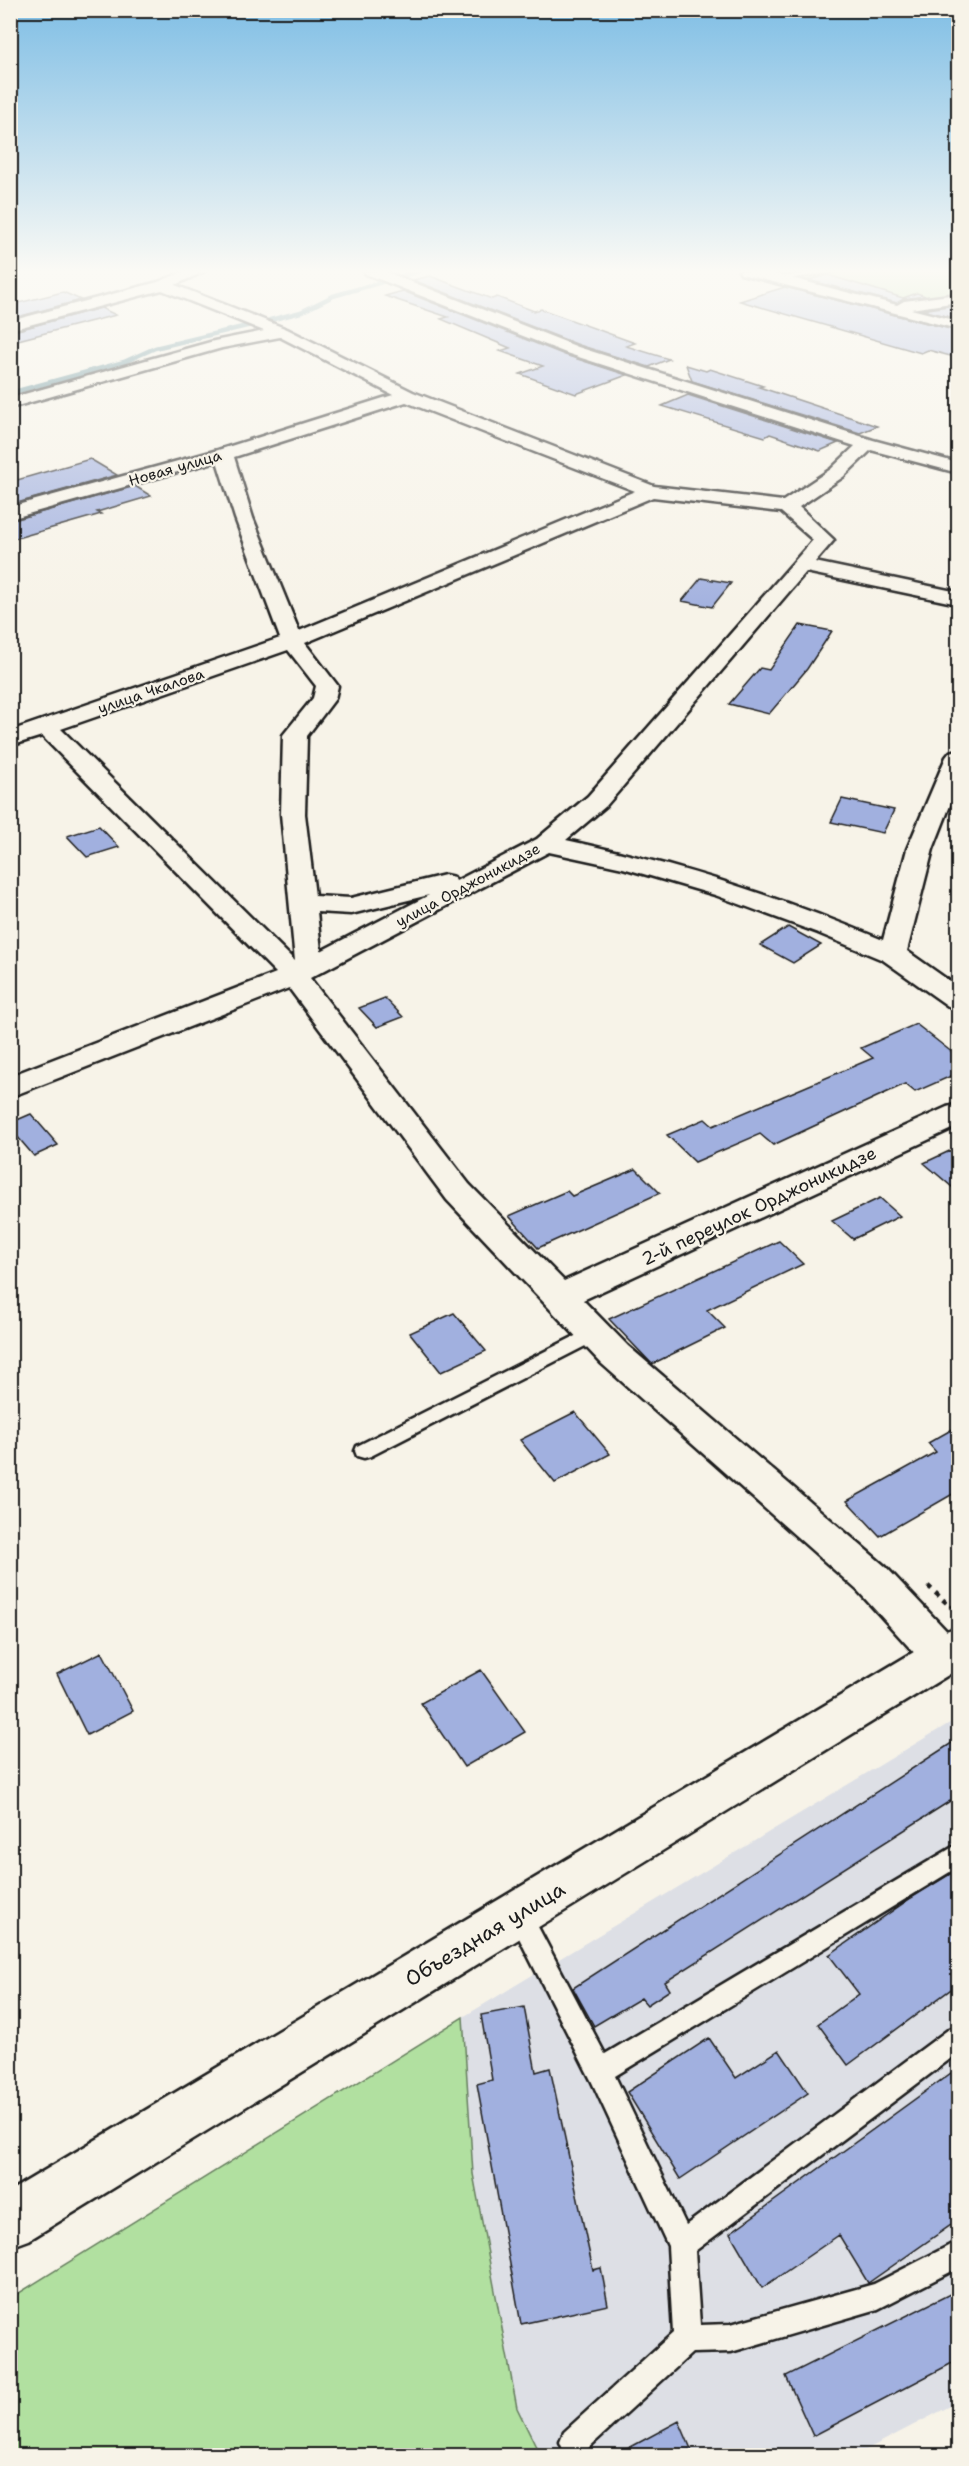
<svg xmlns="http://www.w3.org/2000/svg" width="969" height="2466" viewBox="0 0 969 2466" font-family="'Shantell Sans',sans-serif">
<style>
.built{fill:#dddfe5}
.green{fill:#b1e0a0;stroke:#667e5e;stroke-width:1.5}
.lines{fill:none;stroke-linecap:round;stroke-linejoin:round}
.stream{stroke:#598692;stroke-width:4.5}
.building{fill:#a1b0df;stroke:#1c1c1c;stroke-width:1.5}
.lane-casing{stroke:#1c1c1c;stroke-width:5}
.street-casing{stroke:#1c1c1c;stroke-width:5}
.secondary-casing{stroke:#1c1c1c;stroke-width:5}
.path{stroke:#1c1c1c;stroke-width:4.5;stroke-dasharray:5 5;stroke-linecap:butt}
.lane{fill:#f7f3e8;fill-rule:evenodd}
.street{fill:#f7f3e8;fill-rule:evenodd}
.secondary{fill:#f7f3e8;fill-rule:evenodd}
.labels{text-anchor:middle;stroke-width:4.5;stroke-linejoin:round;paint-order:stroke}
.far-street-label{font-size:15px;fill:#1c1c1c;stroke:#f7f3e8}
.street-label{font-size:18px;fill:#1c1c1c;stroke:#f7f3e8}
.near-street-label{font-size:21px;fill:#1c1c1c;stroke:#f7f3e8}
</style>
<rect width="100%" height="100%" fill="#f7f3e8"/>
<filter id="ink" filterUnits="userSpaceOnUse"><feTurbulence type="fractalNoise" baseFrequency=".0167" numOctaves="2"/><feDisplacementMap in="SourceGraphic" scale="12" xChannelSelector="R" yChannelSelector="G"/><feConvolveMatrix kernelMatrix="1 2 1 2 8 2 1 2 1" color-interpolation-filters="sRGB"/></filter>
<g filter="url(#ink)">
<path class="built" d="M958,1718v684l-102,53h-316l-23,-47 -44,-234 -10,-157z"/>
<path class="green" d="M761,271h197v50z
M463,2017l10,157 44,234 23,47h-529v-157z"/>
<g class="lines">
<path class="stream" d="M398,277l21,-6
M270,320l31,-8 32,-16 56,-16
M10,393l114,-31 31,-14 96,-23"/>
</g>
<path class="building" d="M828,275l75,23 14,-5 8,3 -21,3 -7,4 -89,-23z
M430,276l62,23 5,-2 37,14 7,-2 94,34 -9,3 43,13 -20,8 -70,-22 -166,-65z
M785,287l173,44v27l-30,-8 -7,3 -181,-52z
M403,291l162,64 62,20 -51,19 -56,-20 23,-8 -43,-15 10,-3 -69,-29 7,-2 -63,-21z
M63,292l18,8 -71,19v-14z
M955,305l3,1v13l-36,-9z
M101,308l15,7 -106,27v-10z
M686,365l20,6 4,-2 53,17 -4,1 118,39 -17,7 -168,-52z
M688,395l150,48 -18,8 -50,-17 -5,3 -103,-31z
M90,459l27,16 -107,30v-23z
M135,486l16,10 -54,16 4,2 -91,26v-19z
M701,578l30,5 -19,24 -30,-6z
M800,625l32,6 -25,38 -38,45 -40,-10 31,-36 9,2z
M842,799l52,11 -11,23 -52,-11z
M99,826l20,21 -32,10 -20,-21z
M788,927l33,18 -28,18 -33,-18z
M385,998l18,19 -26,10 -18,-19z
M916,1024l42,33v16l-43,19 -10,-8 -132,61 -13,-11 -65,28 -28,-27 38,-16 8,7 160,-68 -12,-10z
M31,1114l27,31 -24,11 -24,-28v-5z
M958,1147v45l-34,-29z
M636,1169l24,24 -122,55 -29,-32 58,-25 5,5z
M880,1198l20,18 -47,23 -21,-18z
M779,1241l24,23 -96,46 18,18 -73,36 -43,-45z
M454,1313l32,38 -45,21 -31,-39z
M575,1412l35,42 -55,29 -35,-43z
M958,1426v65l-78,45 -33,-35 89,-49 -8,-9z
M102,1652l31,59 -46,24 -30,-61z
M481,1670l44,62 -61,35 -43,-64z
M958,1739v57l-293,186 5,8 -23,15 -6,-7 -47,28 -21,-38z
M958,1869v115l-110,81 -30,-41 41,-30 -30,-39 82,-57z
M524,2007l12,65 14,-4 43,202 8,-2 7,37 -87,19 -44,-240 15,-4 -11,-65z
M709,2038l27,40 43,-28 29,43 -128,86 -53,-87z
M958,2068v152l-90,63 -29,-48 -77,53 -32,-55z
M958,2290v70l-145,76 -27,-60z
M679,2421l15,35h-80z"/>
<g class="lines">
<g class="lane-casing">
<path id="lane" d="M816,271h20l-60,10 -4,-2z
M595,1326l6,2 3,5 -3,5 -230,118 -7,2 -7,-2 -2,-5 2,-5z
M958,1844v23l-343,209 71,149 263,-196 9,-3v27l-263,198 5,74 31,-1 143,-40 84,-43v27l-80,41 -147,43 -39,1 -108,99 -8,4 -12,-4 -4,-10 4,-10 109,-99 -5,-87 -77,-166 -80,-158 -4,-8 4,-8 8,-4 8,4 78,148z"/>
</g>
<g class="street-casing">
<path id="street" d="M185,271h20l-30,14 112,44 126,63 241,94 129,15 48,-32 24,-23 -289,-93 -200,-79 -2,-3h20l194,76 295,93 85,23v10l-87,-23 -28,27 -44,30 35,33 -19,22 143,30v12l-152,-32 -200,234 -40,34c109,23 214,57 317,100l24,-91 39,-92 4,-5 8,-2v35l-25,64 -26,102 51,36v22l-10,-3 -65,-46 -65,-27 -103,-38 -92,-27 -74,-16 -239,126 159,206 95,97 383,-174 11,-3v22l-375,174 45,46 258,221 72,76v26l-14,5 -15,-5 -71,-78 -256,-227 -155,-164 -158,-212 -279,109v-21l266,-103 -234,-237 -32,10v-15l270,-93 -45,-120 -18,-57 -207,58v-12l208,-57 175,-55 -113,-58 -58,11 -212,60v-10l204,-57 50,-10 -102,-41 -152,40v-9l148,-39zM406,402l229,89 -336,140 -46,-113 -19,-61zM653,497l128,15 32,28 -225,256 -51,43 -81,42 -2,-4 -9,-2 -94,23 -36,-2 -10,-82 2,-78 28,-37 3,-13 -33,-43zM288,650l28,36 -3,12 -30,37 -2,79 14,147 -234,-232zM429,895l-108,56 -4,-39 34,2z
M739,271h25l133,34 7,-4 54,-7v8l-47,7 47,12v8l-217,-55z"/>
</g>
<g class="secondary-casing">
<path id="secondary" d="M958,1627v42l-929,571 -19,7v-56l919,-548 14,-11z"/>
</g>
<path class="path" d="M928,1586l24,22"/>
<use href="#lane" class="lane"/>
<use href="#street" class="street"/>
<use href="#secondary" class="secondary"/>
</g>
</g>
<linearGradient id="sky" x2="0" y2="1"><stop stop-color="#7fbee5"/><stop offset="0.44" stop-color="#fbfaf5"/><stop offset="1" stop-color="#fbfaf5" stop-opacity="0"/></linearGradient>
<rect width="969" height="616" fill="url(#sky)"/>
<g class="labels">
<g class="far-street-label">
<text transform="translate(175 468) rotate(-16)" y="5">Новая улица</text>
<text transform="translate(151 691) rotate(-19)" y="5">улица Чкалова</text>
<text transform="translate(468 885) rotate(-28)" y="5">улица Орджоникидзе</text>
</g>
<g class="street-label">
<text transform="translate(759 1206) rotate(-25)" y="6">2-й переулок Орджоникидзе</text>
</g>
<g class="near-street-label">
<text transform="translate(485 1934) rotate(-31)" y="7">Объездная улица</text>
</g>
</g>
<rect width="969" height="2466" fill="none" stroke="#f7f3e8" stroke-width="36"/>
<rect x="18" y="18" width="933" height="2430" fill="none" stroke="#1c1c1c" stroke-width="2" filter="url(#ink)"/>
</svg>
